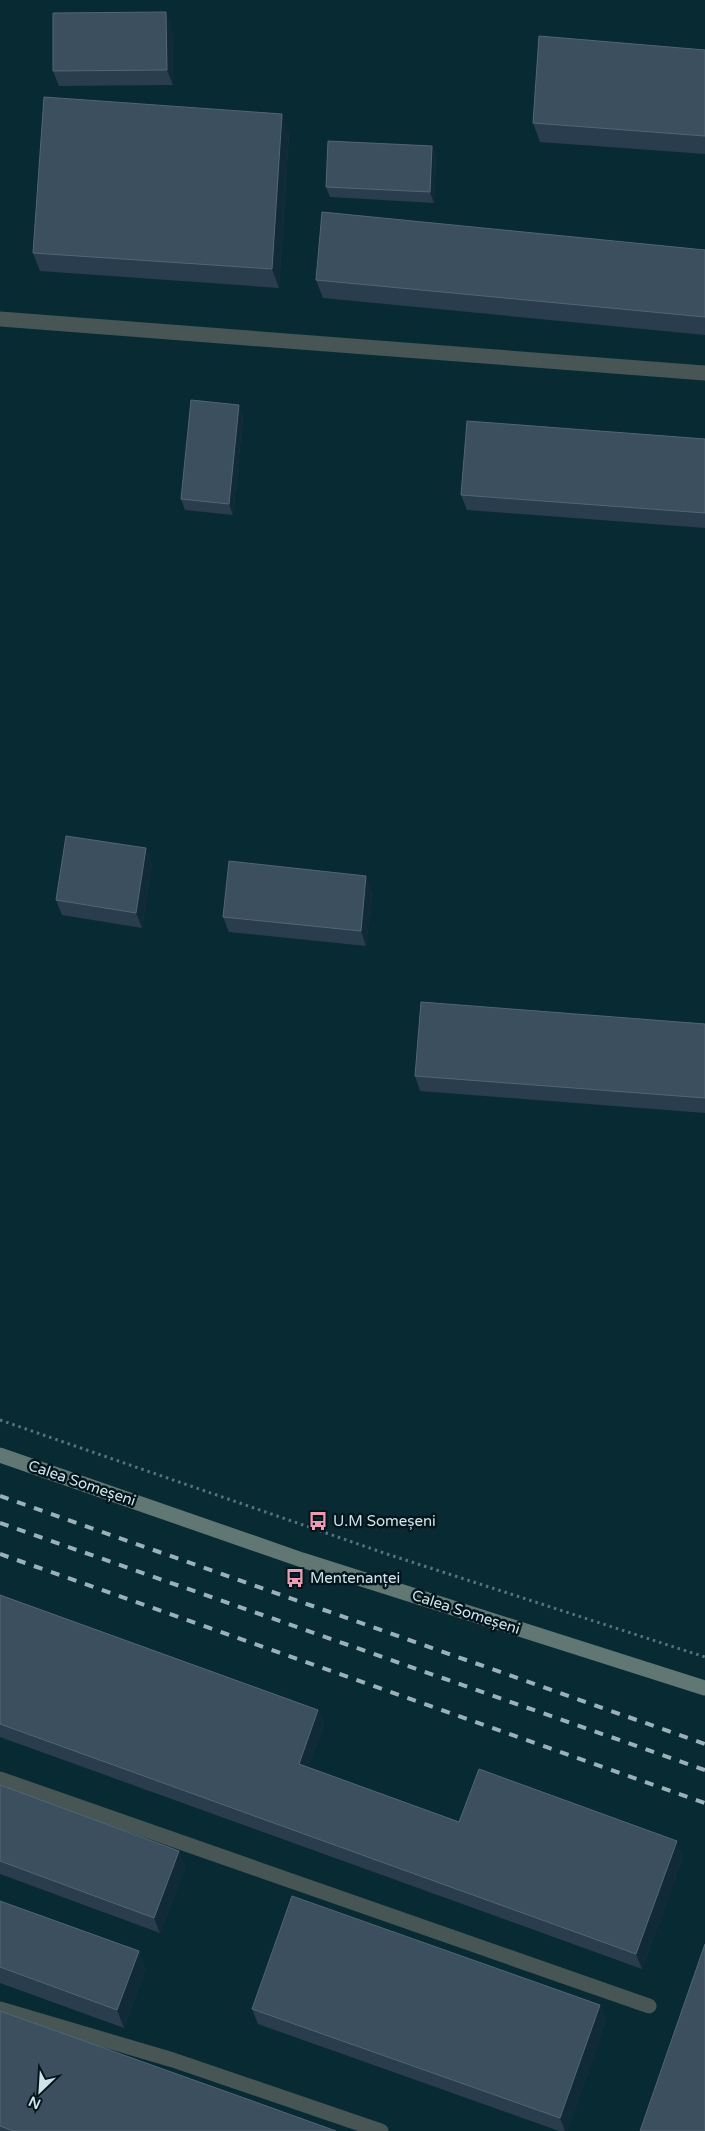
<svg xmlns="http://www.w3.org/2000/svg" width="705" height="2131" viewBox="0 0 705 2131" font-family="'Varela Round',sans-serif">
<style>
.built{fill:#082b33}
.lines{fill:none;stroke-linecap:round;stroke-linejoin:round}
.path{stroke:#58737a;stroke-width:3;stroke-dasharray:2.5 4;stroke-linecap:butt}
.lane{stroke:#475654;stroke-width:15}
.street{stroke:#475654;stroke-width:15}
.secondary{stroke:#607774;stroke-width:15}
.rail{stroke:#9ab1b7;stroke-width:4;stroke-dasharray:9 9;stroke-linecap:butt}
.wall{fill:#293d4e}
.shaded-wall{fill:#112a38}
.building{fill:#3b4f5e;stroke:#526674}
.labels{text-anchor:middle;stroke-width:5;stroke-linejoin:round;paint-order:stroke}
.street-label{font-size:15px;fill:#d0e3e8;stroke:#00161c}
.poi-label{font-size:15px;fill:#d0e3e8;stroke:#00161c;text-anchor:start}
</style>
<rect width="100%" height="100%" fill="#002028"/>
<path class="built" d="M0,0h705v2131h-705z"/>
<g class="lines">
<path class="path" d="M0,1420l384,133 321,104"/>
<path class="lane" d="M0,1779l649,227
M0,2009l173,51 208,71"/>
<path class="street" d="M0,319l705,54"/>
<path class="secondary" d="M0,1455l302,105 403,128"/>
<path class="rail" d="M0,1496l705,248
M0,1523l705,247
M0,1554l705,249"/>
</g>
<path class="wall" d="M172,27l1,58 -114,1 -6,-15z
M705,50v104l-165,-12 -7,-19z
M289,132l-10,156 -239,-17 -7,-18z
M432,146l4,11 -2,46 -104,-6 -4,-10z
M705,250v85l-382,-37 -7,-18z
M243,416l-10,99 -48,-5 -4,-11z
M705,439v89l-238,-18 -6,-15z
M152,863l-10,65 -80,-13 -6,-15z
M372,891l-6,55 -137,-14 -6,-15z
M705,1024v89l-285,-22 -5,-15z
M0,1595l318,115 6,15 -16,42 151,55 224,34 -41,113 -642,-232z
M0,1785l179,66 6,16 -25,66 -160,-59z
M0,1901l139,50 6,19 -21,58 -124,-45z
M252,2009l354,11 -39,111h-8l-301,-107z
M0,2011l336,120h-336z"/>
<path class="shaded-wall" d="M166,12l6,15 1,58 -6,-15z
M282,114l7,18 -10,156 -7,-19z
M432,146l4,11 -2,46 -4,-11z
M239,405l4,11 -10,99 -4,-11z
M146,848l6,15 -10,65 -6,-15z
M366,876l6,15 -6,55 -5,-15z
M318,1710l6,15 -20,54 -5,-15z
M677,1841l6,15 -41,113 -6,-15z
M179,1851l6,16 -25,66 -6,-15z
M139,1951l6,19 -21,58 -7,-18z
M600,2005l6,15 -39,111h-2l-5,-13z"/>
<path class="building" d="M166,12l1,58 -114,1v-58z
M539,36l166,14v86l-172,-13z
M44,97l238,17 -10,155 -239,-16z
M328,141l104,5 -2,46 -104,-5z
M322,212l383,38v67l-389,-37z
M191,400l48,5 -10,99 -48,-5z
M467,421l238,18v74l-244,-18z
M66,836l80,12 -10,65 -80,-13z
M229,861l137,15 -5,55 -138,-14z
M421,1002l284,22v74l-290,-22z
M0,1595l318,115 -19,54 160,58 20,-53 198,72 -41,113 -636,-230z
M0,1785l179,66 -25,67 -154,-57z
M292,1896l308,109 -40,113 -308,-109z
M0,1901l139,50 -22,59 -117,-43z
M705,1944v187h-65z
M0,2011l247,88 89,32h-322l-14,-5z"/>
<defs>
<g id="bus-bare" transform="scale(1.5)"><path d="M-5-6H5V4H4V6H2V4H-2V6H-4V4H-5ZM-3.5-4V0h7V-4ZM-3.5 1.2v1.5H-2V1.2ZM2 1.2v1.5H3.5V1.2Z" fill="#f19ab2" stroke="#00161c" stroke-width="2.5" paint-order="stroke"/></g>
</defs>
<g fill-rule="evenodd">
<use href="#bus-bare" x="318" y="1521"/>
<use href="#bus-bare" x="295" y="1578"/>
</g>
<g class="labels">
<g class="street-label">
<text transform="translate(82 1483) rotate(19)" y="5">Calea Someșeni</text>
<text transform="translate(466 1612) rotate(18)" y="5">Calea Someșeni</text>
</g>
<g class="poi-label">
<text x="333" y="1526">U.M Someșeni</text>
<text x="310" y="1583">Mentenanței</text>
</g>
</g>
<g transform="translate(40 2091) rotate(205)" stroke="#00161c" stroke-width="4" paint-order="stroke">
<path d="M0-4L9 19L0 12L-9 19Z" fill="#d0e3e8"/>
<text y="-8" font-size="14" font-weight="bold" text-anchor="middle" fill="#d0e3e8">N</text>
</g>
</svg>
